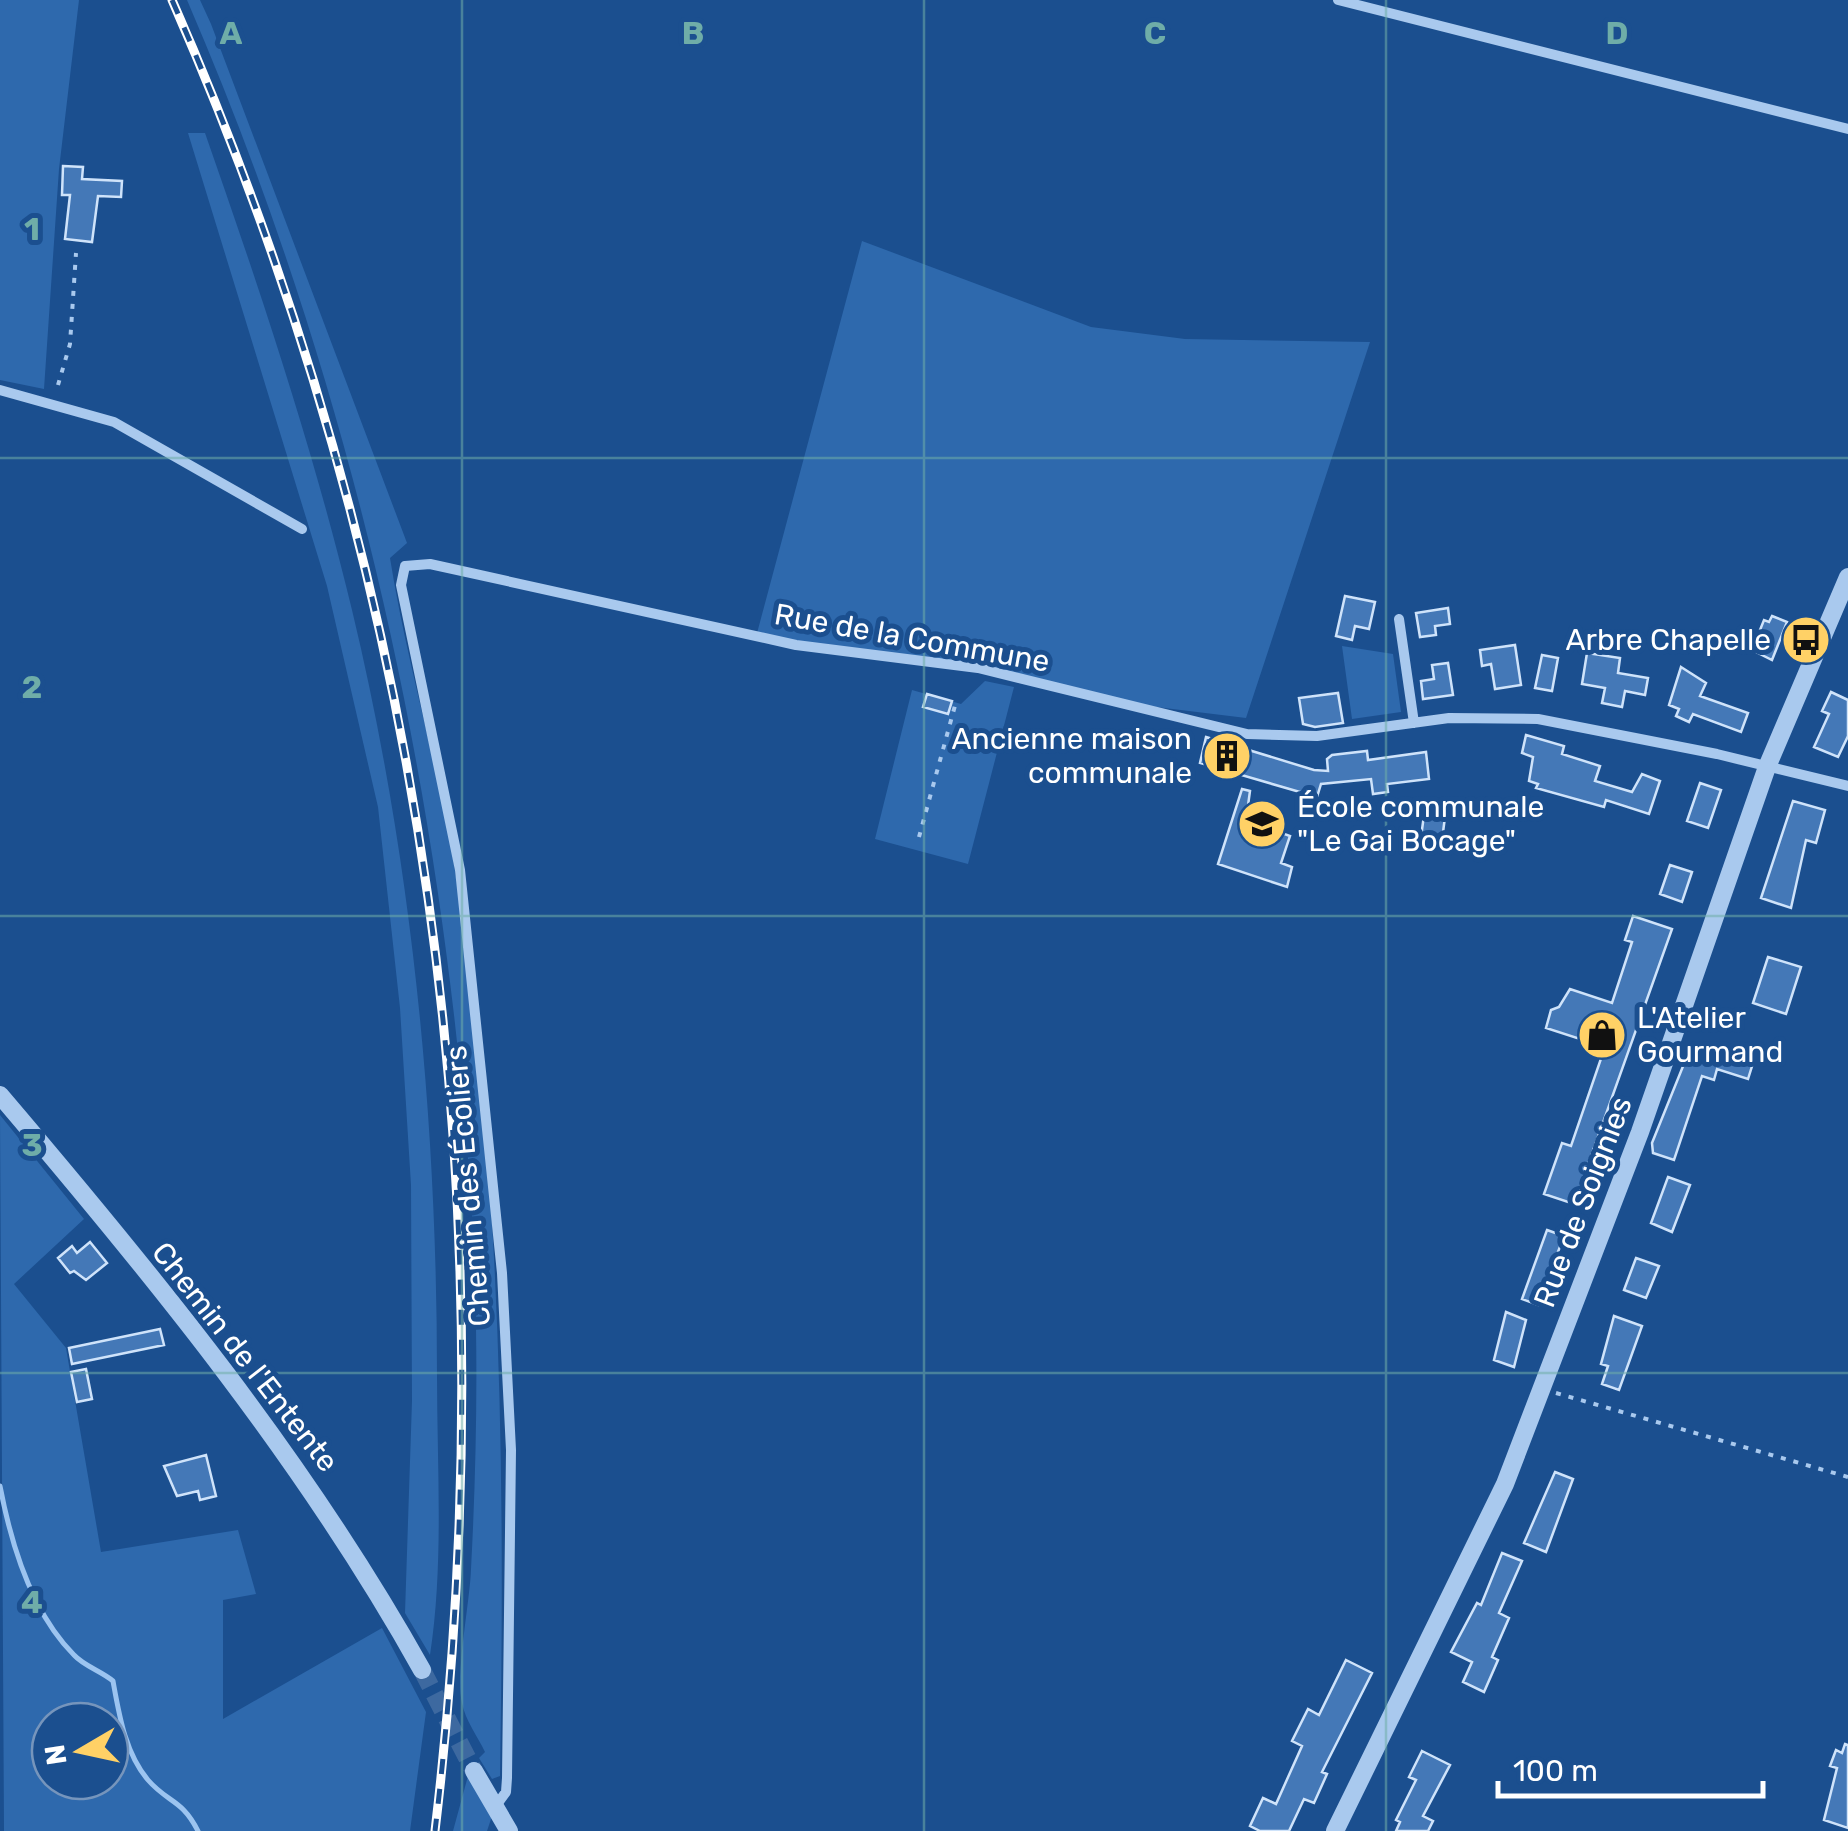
<svg xmlns="http://www.w3.org/2000/svg" width="1848" height="1831" viewBox="0 0 1848 1831" font-family="Rubik,sans-serif">
<style>
.green{fill:#2e69ad;fill-rule:evenodd}
.lines{fill:none;stroke-linecap:round;stroke-linejoin:round}
.stream{stroke:#9cc4f0;stroke-width:5}
.building{fill:#4478b7;stroke:#cfe3fa;stroke-width:2.5}
.tertiary-tunnel{stroke:#3d69a0;stroke-width:18;stroke-dasharray:18 9;stroke-linecap:butt}
.path{stroke:#a9c9ee;stroke-width:4;stroke-dasharray:5 8;stroke-linecap:butt}
.minor{stroke:#a9c9ee;stroke-width:10}
.tertiary{stroke:#a9c9ee;stroke-width:18}
.rail-casing{stroke:#fff;stroke-width:9}
.rail{stroke:#1b4f8f;stroke-width:5;stroke-dasharray:15;stroke-linecap:butt}
.grid{fill:none;stroke:#6fada8;stroke-width:2.5;stroke-opacity:0.55}
.labels{text-anchor:middle;stroke-width:10;stroke-linejoin:round;paint-order:stroke}
.street-label{font-size:30px;fill:#fff;stroke:#1b4f8f}
.poi-label{font-size:30px;fill:#fff;stroke:#1b4f8f;text-anchor:end}
.grid-label{font-size:32px;text-anchor:middle;font-weight:bold;fill:#6fada8;stroke:#1b4f8f;stroke-width:10;stroke-linejoin:round;paint-order:stroke}
</style>
<rect width="100%" height="100%" fill="#1b4f8f"/>
<path class="green" d="M0,0h79l-20,169 -15,220 -44,-9z
M187,0h13l11,24 196,519 -17,15c17,108 50,212 66,319 46,297 49,599 44,899l-8,3 -13,-21 6,-6c-7,-15 -20,-32 -23,-49 -7,-28 8,-101 9,-134 7,-132 8,-266 -2,-398 -31,-404 -121,-798 -282,-1171z
M188,133h17c55,157 108,315 147,477 60,250 85,508 85,765 0,93 7,189 -7,280l-25,-42 7,-212 -1,-216 -11,-177 -22,-201 -51,-221z
M862,241l229,86 94,12 185,3 -124,376 -147,-18 -79,-22 -264,-41z
M1342,646l51,8 8,58 -49,7z
M985,681l29,6 -46,177 -93,-25 37,-149 49,14z
M0,1115l84,104 -70,65 52,64 35,204 137,-22 18,64 -33,6v119l159,-91 44,84 -16,119h-406zM50,1721h60v60h-60z
M468,1776l24,40 -5,15h-34z"/>
<g class="lines">
<path class="stream" d="M0,1486c11,58 31,126 74,169 10,11 27,16 39,26 6,33 12,72 35,99 20,23 34,19 50,51"/>
</g>
<path class="building" d="M63,166l20,1 -1,12 40,2 -1,16 -23,-1 -6,46 -27,-3 5,-44h-8z
M1345,596l30,6 -6,27 -14,-3 -3,14 -16,-4z
M1448,608l2,16 -15,2 1,9 -16,2 -4,-24z
M1772,616l15,6 -15,38 -20,-10 12,-30 5,2z
M1515,645l6,40 -26,4 -4,-25 -9,2 -2,-16z
M1587,653l33,5 -2,15 30,5 -3,17 -20,-4 -3,16 -20,-4 3,-15 -23,-4z
M1542,655l16,3 -6,33 -17,-3z
M1448,663l5,32 -30,4 -2,-18 13,-2 -2,-14z
M1681,667l25,16 -6,13 48,17 -7,19 -48,-18 -4,8 -13,-6 3,-7 -10,-4z
M1831,692l17,8v36l-10,21 -24,-10 15,-33 -7,-3z
M1338,693l5,30 -28,4 -12,-3 -4,-26z
M927,694l25,7 -4,13 -25,-7z
M1526,735l38,11 -2,8 38,12 -5,15 37,11 10,-18 18,7 -11,33 -43,-14 -2,7 -68,-19 2,-4 -9,-3 4,-24 -11,-4z
M1206,737l108,33 14,1 -1,-12 5,-4 35,-4 1,9 58,-8 3,27 -42,5 1,8 -15,2 -2,-15 -50,5 -4,13 -117,-34z
M1700,783l21,7 -13,38 -21,-7z
M1242,789l8,2 -4,29 44,16 -9,27 11,4 -5,20 -69,-23z
M1793,801l32,9 -9,33 -10,-3 -15,68 -30,-10z
M1424,815l21,2 -3,23 -21,-3z
M1670,865l22,7 -10,30 -22,-8z
M1633,916l39,13 -98,275 -30,-10 18,-51 9,3 34,-99 -59,-19 5,-18 8,-3 11,-18 42,14 20,-61 -7,-2z
M1768,957l33,10 -15,47 -33,-11z
M1692,1044l61,19 -5,16 -31,-10 -3,11 -12,-4 -28,84 -21,-7 -1,-10z
M1668,1177l22,8 -18,47 -21,-9z
M1547,1230l17,6 -26,69 -16,-6z
M90,1242l17,21 -21,17 -12,-9 -4,2 -12,-15 14,-12 5,7z
M1636,1258l23,8 -13,32 -22,-8z
M1506,1312l20,8 -12,47 -20,-7z
M1614,1316l28,10 -23,64 -17,-6 6,-18 -7,-2z
M160,1329l4,16 -92,19 -3,-16z
M86,1369l6,30 -15,3 -6,-30z
M206,1455l10,41 -16,4 -2,-9 -21,5 -13,-30z
M1555,1472l18,7 -27,73 -22,-9z
M1502,1553l20,8 -23,52 10,5 -17,39 6,3 -14,32 -21,-10 9,-20 -21,-10 26,-49 4,2z
M1346,1660l26,13 -50,99 5,2 -13,29 -10,-4 -15,32h-29l-10,-5 13,-28 13,6 26,-58 -10,-5 16,-32 11,6z
M1845,1744l3,1v83l-24,-8 13,-52 -7,-2 6,-16 6,3z
M1422,1751l28,14 -27,51 10,5 -5,10h-32l4,-9 -4,-2 20,-40 -7,-3z"/>
<g class="lines">
<path class="tertiary-tunnel" d="M422,1670l52,101"/>
<path class="path" d="M58,385l12,-41 6,-91
M919,837l37,-135
M1556,1393l292,84"/>
<path class="minor" d="M1338,0l510,129
M0,390l114,32 188,107
M1399,619l15,104
M495,1807l11,-15 1,-14 4,-328 -9,-177 -42,-403 -59,-285 4,-19 25,-2 366,81 182,23 269,66 70,2 132,-18 89,1 179,35 131,32"/>
<path class="tertiary" d="M0,1095c155,182 306,367 422,575
M474,1771l35,60
M1335,1831l170,-347 135,-352 127,-365 81,-190"/>
<g class="rail-casing">
<path id="rail" d="M172,0c257,584 338,1199 263,1831"/>
</g>
<use href="#rail" class="rail"/>
</g>
<path class="grid" d="M462,0v1831M924,0v1831M1386,0v1831M0,458h1848M0,916h1848M0,1373h1848"/>
<defs>
<g id="bus-disc" transform="scale(2.5)"><circle r="9.5" fill="#ffd166" stroke="#1b4f8f"/><path d="M-5-6H5V4H4V6H2V4H-2V6H-4V4H-5ZM-3.5-4V0h7V-4ZM-3.5 1.2v1.5H-2V1.2ZM2 1.2v1.5H3.5V1.2Z" fill="#111"/></g>
<g id="building-disc" transform="scale(2.5)"><circle r="9.5" fill="#ffd166" stroke="#1b4f8f"/><path d="M-4-6H4V6H1V3H-1V6H-4ZM-2.5-4.3h1.7v1.8h-1.7ZM.8-4.3h1.7v1.8H.8ZM-2.5-1h1.7V.8h-1.7ZM.8-1h1.7V.8H.8Z" fill="#111"/></g>
<g id="school-disc" transform="scale(2.5)"><circle r="9.5" fill="#ffd166" stroke="#1b4f8f"/><path d="M0-5L7-2L0 1L-7-2ZM-4 1L0 2.5L4 1V4Q0 6-4 4Z" fill="#111"/></g>
<g id="shop-disc" transform="scale(2.5)"><circle r="9.5" fill="#ffd166" stroke="#1b4f8f"/><path d="M-5-2.5h2.3a2.7 3.5 0 0 1 5.4 0H5L5.5 6h-11ZM-1.5-2.5h3a1.5 2.3 0 0 0-3 0Z" fill="#111"/></g>
</defs>
<g fill-rule="evenodd">
<use href="#bus-disc" x="1806" y="640"/>
<use href="#building-disc" x="1227" y="756"/>
<use href="#school-disc" x="1262" y="824"/>
<use href="#shop-disc" x="1602" y="1035"/>
</g>
<g class="labels">
<g class="street-label">
<text transform="translate(912 638) rotate(10)" y="10">Rue de la Commune</text>
<text transform="translate(468 1186) rotate(-95)" y="10">Chemin des Écoliers</text>
<text transform="translate(1583 1202) rotate(-69)" y="10">Rue de Soignies</text>
<text transform="translate(245 1357) rotate(52)" y="10">Chemin de l'Entente</text>
</g>
<g class="poi-label">
<text x="1771" y="650">Arbre Chapelle</text>
<text x="1192" y="749">Ancienne maison<tspan x="1192" dy="34">communale</tspan></text>
<text x="1297" y="817" text-anchor="start">École communale<tspan x="1297" dy="34">"Le Gai Bocage"</tspan></text>
<text x="1637" y="1028" text-anchor="start">L'Atelier<tspan x="1637" dy="34">Gourmand</tspan></text>
</g>
</g>
<g class="grid-label">
<text x="231" y="44">A</text>
<text x="693" y="44">B</text>
<text x="1155" y="44">C</text>
<text x="1617" y="44">D</text>
<text x="32" y="240">1</text>
<text x="32" y="698">2</text>
<text x="32" y="1156">3</text>
<text x="32" y="1613">4</text>
</g>
<g transform="translate(80 1751) rotate(261)"><circle r="48" fill="#1b4f8f" stroke="#7695bc" stroke-width="2.5"/>
<path d="M0-8L18 38L0 25L-18 38Z" fill="#ffd166"/>
<text y="-15" font-size="28" font-weight="bold" text-anchor="middle" fill="#ffffff">N</text>
</g>
<path d="M1498 1781v15h265v-15" fill="none" stroke="#ffffff" stroke-width="5"/>
<text x="1513" y="1781" font-size="30" fill="#ffffff" stroke="#1b4f8f" stroke-width="8" paint-order="stroke">100 m</text>
</svg>
